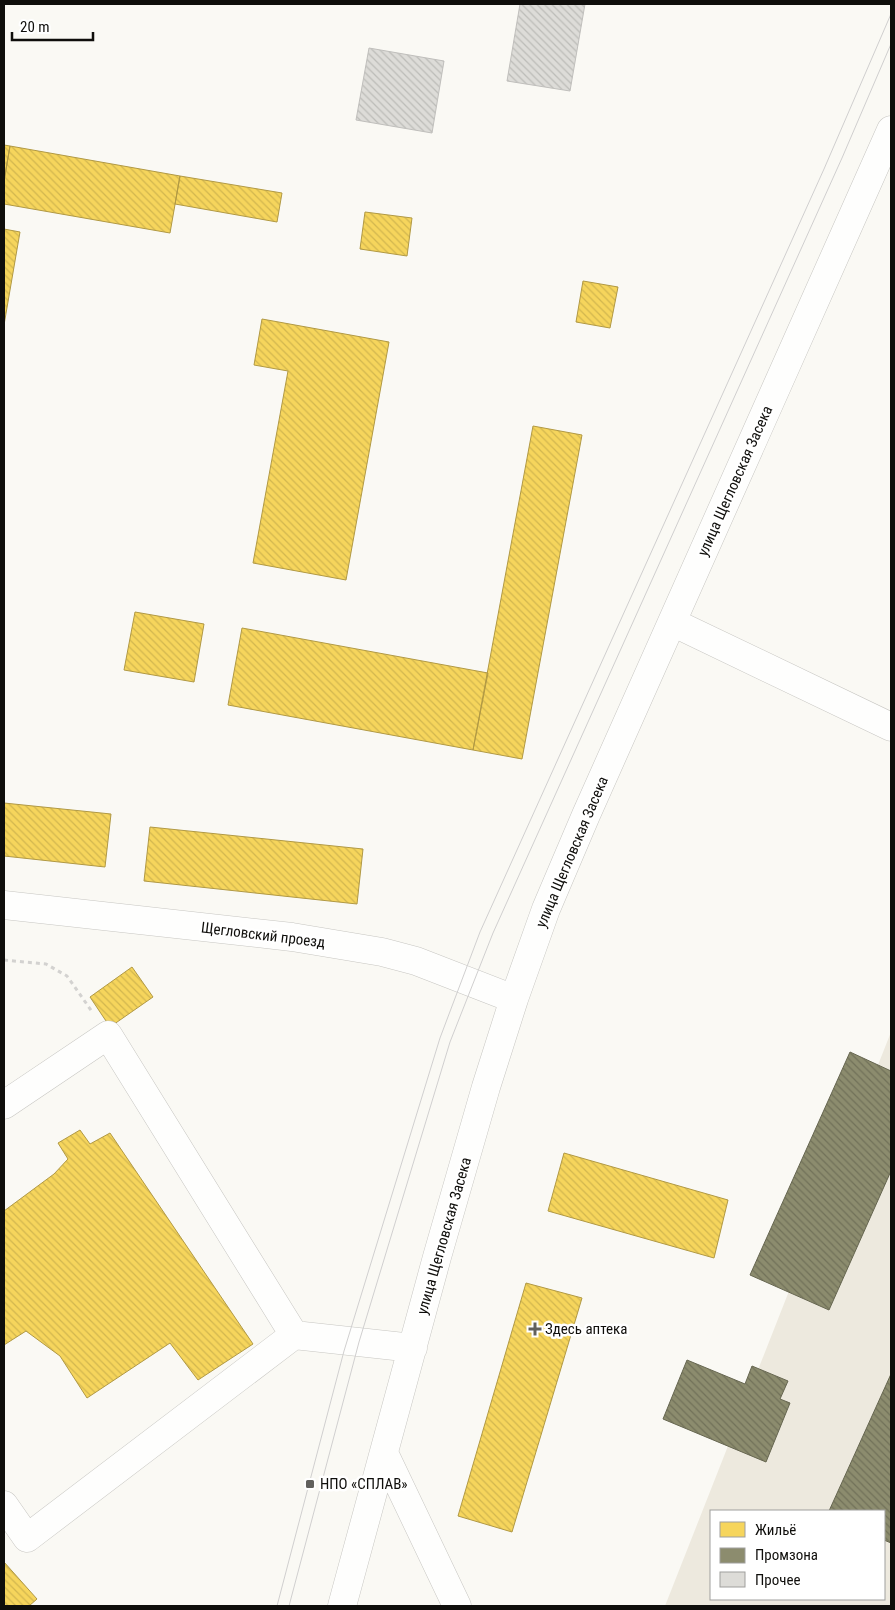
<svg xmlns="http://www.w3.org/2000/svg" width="895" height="1610" viewBox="0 0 895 1610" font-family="'Roboto Condensed',sans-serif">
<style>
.built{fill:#ede9de;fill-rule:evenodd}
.homes{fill:url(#homes-back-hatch);stroke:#b19944}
.industry{fill:url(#industry-back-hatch);stroke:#666650}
.building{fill:url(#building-back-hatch);stroke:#c0bfbc}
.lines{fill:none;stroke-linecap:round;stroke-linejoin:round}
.minor-casing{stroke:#c7c6c2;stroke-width:29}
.path{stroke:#d3d2d0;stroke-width:3;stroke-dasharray:4 4;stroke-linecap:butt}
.minor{stroke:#fefefd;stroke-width:28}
.tram{stroke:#d0cfcf;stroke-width:1}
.poi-dot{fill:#61605d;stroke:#fff;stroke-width:2}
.labels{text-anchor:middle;stroke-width:5;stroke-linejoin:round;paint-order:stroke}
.street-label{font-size:15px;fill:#0f0e0b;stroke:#fff}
.poi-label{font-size:15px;fill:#0f0e0b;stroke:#fff;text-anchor:start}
</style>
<defs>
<pattern id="homes-back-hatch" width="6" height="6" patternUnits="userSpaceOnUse" patternTransform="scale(1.25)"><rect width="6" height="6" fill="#f6d55c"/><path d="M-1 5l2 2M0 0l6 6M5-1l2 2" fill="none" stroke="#d2b64f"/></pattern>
<pattern id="industry-back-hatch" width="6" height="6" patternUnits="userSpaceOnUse" patternTransform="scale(1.25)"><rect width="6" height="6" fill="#8c8c6e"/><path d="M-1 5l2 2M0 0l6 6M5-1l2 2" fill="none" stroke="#717159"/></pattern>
<pattern id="building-back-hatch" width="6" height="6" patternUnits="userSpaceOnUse" patternTransform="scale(1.25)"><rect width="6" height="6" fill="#dddcd8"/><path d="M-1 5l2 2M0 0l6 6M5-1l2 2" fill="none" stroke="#bcbcb8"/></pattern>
</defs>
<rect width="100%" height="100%" fill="#faf9f4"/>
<path class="built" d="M891,1032v574h-226zM711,1511h173v88h-173z"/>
<path class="homes" d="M4,145l6,1 -6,35z
M10,146l170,30 -10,57 -166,-29v-23z
M180,176l102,17 -5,29 -102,-18z
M365,212l47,6 -5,38 -47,-7z
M4,229l16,3 -16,93z
M583,281l35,6 -8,41 -34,-6z
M262,319l127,23 -43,238 -93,-17 35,-192 -34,-6z
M533,426l49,9 -60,324 -49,-9z
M135,612l69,12 -10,58 -70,-12z
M242,628l246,45 -15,77 -245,-45z
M4,803l107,11 -6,53 -101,-11z
M150,827l213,22 -6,55 -213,-23z
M132,967l21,30 -43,30 -20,-30z
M80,1130l10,14 20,-11 143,211 -55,36 -28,-37 -83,55 -27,-42 -34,-25 -22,14v-134l50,-37 14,-15 -10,-16z
M564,1153l164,47 -14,58 -166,-47z
M526,1283l56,15 -70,234 -54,-16z
M4,1562l33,37 -8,7h-25z"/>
<path class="industry" d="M850,1052l41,19v100l-62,139 -79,-35z
M687,1360l58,24 7,-18 36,15 -8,18 10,4 -24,59 -103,-43z
M891,1374v169l-7,-3v-29h-55z"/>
<path class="building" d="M520,4h65l-15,87 -63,-10z
M369,48l75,13 -12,72 -76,-13z"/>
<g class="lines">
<g class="minor-casing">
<path id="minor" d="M672,622l219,105
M4,905l288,32 90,15 34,9 98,38
M4,1105l104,-70 186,300
M384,1453l73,153
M4,1505l23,33 267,-203 119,13
M342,1606l95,-349 49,-170 28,-88 32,-90 40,-94 305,-685"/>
</g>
<path class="path" d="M4,960l42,4 21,12 26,37"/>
<use href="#minor" class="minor"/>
<path class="tram" d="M277,1606l67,-255 96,-313 40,-106 344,-763 67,-155
M289,1606l70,-264 91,-300 43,-109 349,-775 49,-114"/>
</g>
<g class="poi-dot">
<path d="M532.5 1321.5h5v5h5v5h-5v5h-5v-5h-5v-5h5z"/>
<rect x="305" y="1479" width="10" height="10" rx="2.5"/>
</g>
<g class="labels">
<g class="street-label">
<text transform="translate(735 481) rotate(-66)" y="5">улица Щегловская Засека</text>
<text transform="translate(572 852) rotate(-67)" y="5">улица Щегловская Засека</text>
<text transform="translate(263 935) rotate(7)" y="5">Щегловский проезд</text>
<text transform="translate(444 1236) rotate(-74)" y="5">улица Щегловская Засека</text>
</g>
<g class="poi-label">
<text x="545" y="1334">Здесь аптека</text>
<text x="320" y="1489">НПО «СПЛАВ»</text>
</g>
</g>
<rect width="895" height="1610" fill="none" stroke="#0f0e0b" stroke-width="10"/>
<rect x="710" y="1510" width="175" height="90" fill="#ffffff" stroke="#9f9f9d"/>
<rect x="720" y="1522" width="25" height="15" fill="#f6d55c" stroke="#9f9f9d"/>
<text x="755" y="1535" font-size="15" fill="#0f0e0b">Жильё</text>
<rect x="720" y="1548" width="25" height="15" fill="#8c8c6e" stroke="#9f9f9d"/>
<text x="755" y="1560" font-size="15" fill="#0f0e0b">Промзона</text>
<rect x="720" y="1572" width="25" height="15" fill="#dddcd8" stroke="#9f9f9d"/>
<text x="755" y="1585" font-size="15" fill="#0f0e0b">Прочее</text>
<path d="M12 32v8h81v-8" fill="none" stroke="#0f0e0b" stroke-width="2.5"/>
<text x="20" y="32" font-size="15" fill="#0f0e0b" stroke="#ffffff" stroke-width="4" paint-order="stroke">20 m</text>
</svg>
